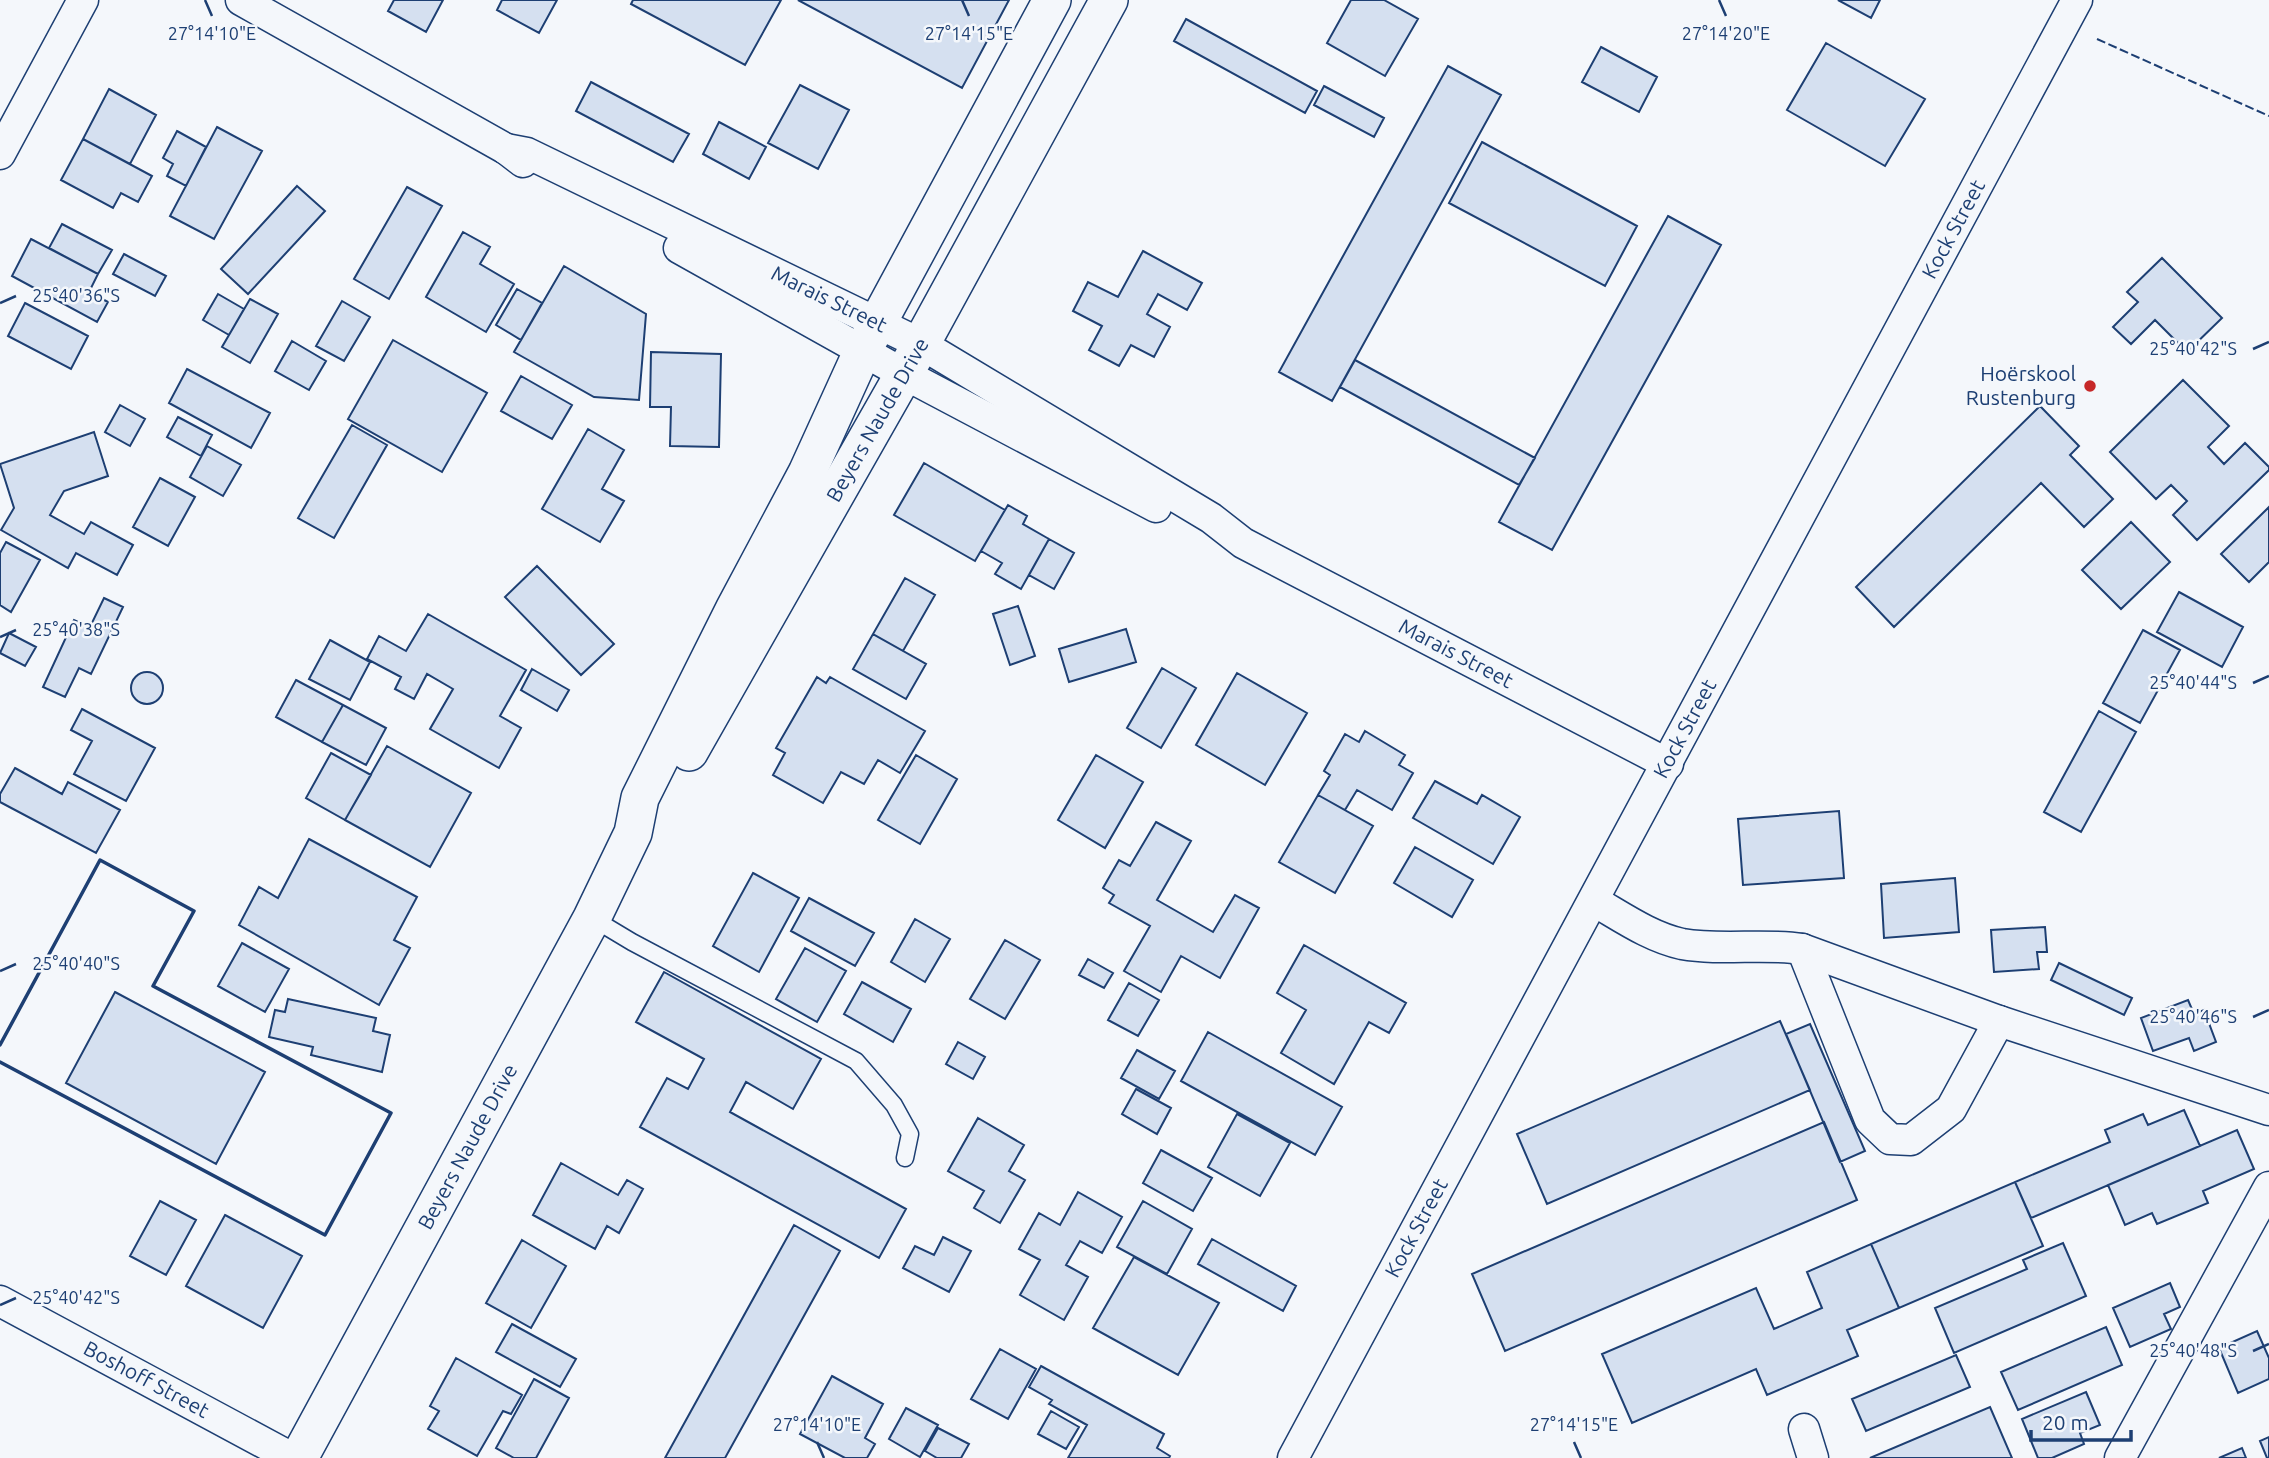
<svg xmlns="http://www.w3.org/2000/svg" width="2269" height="1458" viewBox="0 0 2269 1458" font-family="Ubuntu,sans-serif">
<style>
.building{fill:#d5e0f0;stroke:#1d3f73;stroke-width:2}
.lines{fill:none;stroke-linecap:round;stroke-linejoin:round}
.service-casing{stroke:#1d3f73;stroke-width:19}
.minor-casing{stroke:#1d3f73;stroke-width:33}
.tertiary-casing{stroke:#1d3f73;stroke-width:40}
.service{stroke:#f4f7fb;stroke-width:16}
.minor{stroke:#f4f7fb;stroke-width:30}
.tertiary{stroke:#f4f7fb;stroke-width:37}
.fence{stroke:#1d3f73;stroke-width:2;stroke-dasharray:9 3.5;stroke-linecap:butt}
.wall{stroke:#1d3f73;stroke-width:3.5}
.ticks{fill:none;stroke:#1d3f73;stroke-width:2.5}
.poi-dot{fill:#c62828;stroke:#f4f7fb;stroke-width:2.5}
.labels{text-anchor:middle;stroke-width:5;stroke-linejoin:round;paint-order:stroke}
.street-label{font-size:21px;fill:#1d3f73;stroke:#f4f7fb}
.poi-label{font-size:21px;fill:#1d3f73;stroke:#f4f7fb;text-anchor:end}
.ticks-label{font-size:18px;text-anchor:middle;fill:#1d3f73;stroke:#f4f7fb;stroke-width:5;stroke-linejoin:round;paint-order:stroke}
</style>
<rect width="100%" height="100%" fill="#f4f7fb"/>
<path class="building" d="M394,0h49l-17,32 -38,-21z
M502,0h55l-18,33 -42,-23z
M633,0h148l-36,65 -114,-61z
M798,0h211l-47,88z
M1351,0h33l34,19 -33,57 -58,-33z
M1838,0h42l-9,18z
M1186,19l131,72 -12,22 -131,-72z
M1826,43l99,56 -40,67 -98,-56z
M1601,47l56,30 -18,35 -57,-30z
M1448,66l53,29 -169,306 -53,-29z
M591,82l98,52 -16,28 -97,-51z
M800,85l49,25 -31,59 -50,-26z
M1324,86l60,32 -10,19 -60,-32z
M109,89l47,26 -26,49 -47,-25z
M719,122l47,25 -17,32 -46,-25z
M217,127l45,24 -48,88 -44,-23z
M177,131l29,16 -20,39 -19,-10 6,-12 -10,-6z
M83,139l69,37 -14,26 -17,-9 -8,15 -52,-28z
M1482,142l155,84 -32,60 -156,-83z
M297,186l28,25 -77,83 -27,-25z
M407,187l35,19 -53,93 -35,-20z
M1668,216l53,29 -169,305 -53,-28z
M62,224l50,26 -14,24 -49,-26z
M463,232l27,15 -10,17 34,20 -28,48 -60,-35z
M31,239l67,35 -9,18 19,10 -11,20 -85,-46z
M1143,251l59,32 -15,27 -29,-16 -11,20 23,13 -16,30 -23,-12 -12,21 -30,-16 13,-24 -29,-15 15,-29 30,15z
M124,254l42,22 -11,20 -42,-22z
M2162,258l60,60 -35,34 -32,-32 -24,24 -18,-17 25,-25 -11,-10z
M564,266l82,48 -7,86 -45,-3 -80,-45z
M517,289l25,14 -21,37 -25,-15z
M218,294l26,15 -15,26 -26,-15z
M250,299l28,15 -28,49 -28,-16z
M342,301l28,16 -26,44 -28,-15z
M25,303l63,33 -17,33 -63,-33z
M393,340l94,53 -45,79 -94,-53z
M292,341l34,20 -17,29 -34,-19z
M651,352l70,2 -2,93 -49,-1 1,-39h-21z
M1355,360l180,98 -16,27 -179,-98z
M187,369l83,44 -19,35 -82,-45z
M521,376l51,29 -20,34 -51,-28z
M2183,380l46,46 -21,21 16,17 21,-21 24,24v3l-72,70 -24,-25 14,-14 -16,-16 -15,14 -46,-47z
M120,405l25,14 -15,27 -25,-14z
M2040,406l39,40 -9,9 43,44 -29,28 -43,-44 -147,144 -38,-40z
M178,417l34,18 -11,21 -34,-19z
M352,425l35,20 -53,93 -36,-20z
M588,429l36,21 -22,39 22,12 -24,41 -58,-33z
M94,432l14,44 -44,15 -14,24 34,19 7,-12 42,23 -16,30 -41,-22 -8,15 -67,-38 13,-22 -14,-44z
M207,446l34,19 -18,31 -33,-19z
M924,463l81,47 -30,51 -81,-46z
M160,478l35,19 -27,49 -35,-19z
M1008,505l19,11 -4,8 26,15 -28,50 -26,-15 7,-11 -21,-12z
M2269,507v55l-20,20 -28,-28z
M2131,522l39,40 -49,47 -39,-39z
M1049,539l25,14 -20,36 -25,-14z
M6,542l34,18 -29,52 -11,-7v-52z
M537,566l77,78 -33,31 -76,-78z
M905,578l30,17 -32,56 -30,-17z
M2179,592l64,35 -21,40 -65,-35z
M104,598l19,9 -32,67 -12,-6 -14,29 -22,-10 31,-67 16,7z
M1018,606l17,50 -25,9 -17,-51z
M428,614l98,56 -26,46 21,12 -22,40 -69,-39 23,-40 -26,-15 -13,25 -19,-10 6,-12 -34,-18 12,-23 27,15z
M1126,629l10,33 -67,20 -10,-33z
M2143,630l37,20 -40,73 -37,-20z
M9,633l27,14 -11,19 -25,-13z
M873,634l53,30 -20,35 -53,-30z
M330,640l40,22 -20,38 -41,-21z
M1162,668l34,20 -35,60 -34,-20z
M532,669l37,21 -12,21 -36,-21z
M131 688a16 16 0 1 1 32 0a16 16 0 1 1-32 0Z
M1237,673l70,40 -42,72 -69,-40z
M817,677l9,6 4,-6 95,54 -25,42 -22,-13 -14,24 -23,-12 -18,31 -50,-28 12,-22 -9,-5z
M296,680l47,25 -21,37 -46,-25z
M343,705l43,23 -20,37 -44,-23z
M82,709l73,39 -29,53 -52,-27 18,-33 -21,-11z
M2099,711l37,21 -55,100 -37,-20z
M1365,731l40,24 -6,10 14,8 -21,37 -35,-20 -12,20 -27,-15 12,-20 -6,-4 21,-37 14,8z
M387,746l84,47 -41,74 -85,-47z
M331,753l40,22 -26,45 -39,-22z
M916,755l41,24 -37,65 -42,-24z
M1096,755l47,27 -38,66 -47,-28z
M15,768l47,26 6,-12 52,28 -24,43 -96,-51v-8z
M1435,781l42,23 5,-9 38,22 -27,47 -80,-46z
M1318,795l55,31 -38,67 -56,-31z
M1839,811l5,67 -101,7 -5,-66z
M1156,822l35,19 -34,59 56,32 22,-37 24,13 -39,70 -39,-22 -20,36 -37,-21 26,-45 -41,-23 5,-8 -11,-7 16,-28 11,6z
M309,839l108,58 -23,43 16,8 -31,57 -140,-80 20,-38 19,11z
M1415,847l58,33 -21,37 -58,-34z
M753,873l46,25 -40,74 -46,-26z
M1955,878l4,54 -75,6 -3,-54z
M809,898l65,35 -19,33 -64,-35z
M915,919l35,20 -25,43 -34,-20z
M2045,927l2,25h-10l2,17 -45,3 -3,-42z
M1005,940l35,20 -35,59 -35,-20z
M242,943l47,26 -24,43 -47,-26z
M1304,945l102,58 -17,30 -20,-11 -35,62 -53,-31 25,-43 -29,-17z
M805,948l41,23 -29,51 -41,-23z
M1088,959l25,14 -9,15 -25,-13z
M2059,963l73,35 -8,17 -73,-35z
M664,972l157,87 -28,50 -47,-27 -16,30 176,97 -27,49 -239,-131 27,-49 21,11 16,-30 -68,-37z
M862,982l49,27 -18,33 -49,-28z
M1129,983l30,17 -21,36 -30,-16z
M115,992l150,80 -49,92 -150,-81z
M288,999l88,19 -3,13 17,4 -8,37 -71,-17 2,-8 -44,-10 6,-27 10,2z
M2188,1000l6,14 10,-4 12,32 -22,9 -5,-13 -36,13 -12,-33z
M1780,1021l30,69 -263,114 -30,-70z
M1810,1024l55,127 -25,11 -54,-128z
M1208,1032l134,75 -27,48 -134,-74z
M958,1042l27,15 -12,22 -27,-15z
M1137,1050l38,21 -16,28 -38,-21z
M1136,1089l35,19 -14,26 -35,-20z
M2184,1110l16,36 -169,72 -16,-36 95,-40 -5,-12 38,-16 5,11z
M1237,1114l53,29 -30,53 -52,-29z
M978,1118l46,27 -15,26 16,9 -25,43 -26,-15 10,-17 -36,-20z
M1824,1122l33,78 -352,151 -33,-77z
M2237,1130l17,39 -51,22 5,12 -51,21 -5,-11 -27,12 -17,-40z
M1161,1150l51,28 -19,33 -50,-28z
M561,1163l57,32 9,-15 16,9 -24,44 -12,-7 -12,23 -62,-34z
M2015,1182l28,64 -144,62 -28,-64z
M1078,1192l44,25 -20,36 -22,-12 -14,24 22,12 -24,43 -44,-25 20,-35 -21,-11 20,-36 21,12z
M160,1201l36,19 -30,55 -36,-19z
M1143,1201l49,28 -25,45 -50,-27z
M225,1215l77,41 -39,72 -77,-42z
M794,1225l46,26 -115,207h-60z
M943,1237l28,14 -22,41 -46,-24 12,-22 19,9z
M1212,1239l84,47 -13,25 -85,-47z
M522,1240l44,26 -35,62 -45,-25z
M2063,1243l23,53 -132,57 -19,-45 92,-39 -4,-9z
M1871,1244l28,64 -52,22 11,26 -91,39 -11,-26 -124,54 -30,-69 154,-66 18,41 48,-21 -15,-36z
M1134,1257l85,46 -41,72 -85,-47z
M2170,1283l10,24 -16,7 7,15 -41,18 -17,-39z
M512,1324l64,35 -16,28 -64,-35z
M2106,1327l16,38 -104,45 -17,-38z
M2257,1331l12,27v21l-31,14 -19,-45z
M1000,1349l36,20 -28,50 -37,-20z
M1956,1355l14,32 -104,44 -14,-32z
M456,1358l66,37 -11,19 -8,-3 -26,45 -49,-27 11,-18 -9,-5z
M1041,1366l123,68 -7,14 13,8 -1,2h-101l19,-33 -38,-21 3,-4 -23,-13z
M832,1376l51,28 -18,34 10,6 -8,14h-22l-45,-24z
M534,1379l35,19 -33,60h-22l-18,-10z
M2086,1392l14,33 -20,8 4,11 -32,14h-14l-16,-39z
M1990,1407l22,51h-142z
M906,1408l32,17 -18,32 -31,-18z
M1051,1411l28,16 -13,22 -28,-15z
M938,1428l31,16 -8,14h-24l-12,-7z
M2269,1437v21h-2l-7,-17z
M2242,1448l4,10h-27z"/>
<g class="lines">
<g class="service-casing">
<path id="service" d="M592,918l40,24 224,119 38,44 16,29 -5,24"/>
</g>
<g class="minor-casing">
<g id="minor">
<path d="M241,0l265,149 17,13"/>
<path id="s1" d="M506,149l21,4 394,191 290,174 32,25 425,221"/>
<path d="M0,154l83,-154"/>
<path d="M679,248l225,126 252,133"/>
<path d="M1594,901c28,16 56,36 88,43 40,7 81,-1 120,5l197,72 270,89"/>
<path d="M1802,949l68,171 20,19 21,1 40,-31 48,-88"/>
<path id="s2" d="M0,1301l292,157"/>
<path d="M1804,1429l9,29"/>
<path id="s3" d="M1293,1458l784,-1458"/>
<path d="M2120,1458l149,-271"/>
</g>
</g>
<g class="tertiary-casing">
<g id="tertiary">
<path id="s4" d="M689,752l232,-408 188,-344"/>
<path id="s5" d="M299,1458l293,-540 41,-85 7,-35 94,-188 73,-137 56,-123 189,-350"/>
</g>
</g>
<use href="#service" class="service"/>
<use href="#minor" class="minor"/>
<use href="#tertiary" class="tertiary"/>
<path class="fence" d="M2097,39l172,77"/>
<path class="wall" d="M0,1045l100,-185 94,51 -41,75 238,127 -66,122 -325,-173"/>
</g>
<path class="ticks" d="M205,0l7,16M962,0l7,16M1719,0l7,16M0,303l16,-7M2253,349l16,-7M0,637l16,-7M2253,683l16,-7M0,971l16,-7M2253,1017l16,-7M0,1305l16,-7M2253,1351l16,-7M817,1442l7,16M1574,1442l7,16"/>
<circle class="poi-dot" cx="2090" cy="386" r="7"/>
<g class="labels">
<g class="street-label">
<text dy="7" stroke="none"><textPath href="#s3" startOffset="1395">Kock Street</textPath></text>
<text dy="7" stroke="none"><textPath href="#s1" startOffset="357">Marais Street</textPath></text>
<text dy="7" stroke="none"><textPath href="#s4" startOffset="382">Beyers Naude Drive</textPath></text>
<text dy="7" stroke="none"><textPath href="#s1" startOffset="1078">Marais Street</textPath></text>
<text dy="7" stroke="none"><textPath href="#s3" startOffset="828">Kock Street</textPath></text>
<text dy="7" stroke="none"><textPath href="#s5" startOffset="354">Beyers Naude Drive</textPath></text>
<text dy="7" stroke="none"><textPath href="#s3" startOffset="261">Kock Street</textPath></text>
<text dy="7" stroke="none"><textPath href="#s2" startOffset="166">Boshoff Street</textPath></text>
</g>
<g class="poi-label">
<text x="2076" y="381">Hoërskool<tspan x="2076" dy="24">Rustenburg</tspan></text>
</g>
</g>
<g class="ticks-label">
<text x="212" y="40">27°14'10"E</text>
<text x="969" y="40">27°14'15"E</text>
<text x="1726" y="40">27°14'20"E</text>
<text x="76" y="302">25°40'36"S</text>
<text x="2193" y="355">25°40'42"S</text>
<text x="76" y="636">25°40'38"S</text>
<text x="2193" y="689">25°40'44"S</text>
<text x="76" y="970">25°40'40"S</text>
<text x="2193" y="1023">25°40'46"S</text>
<text x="76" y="1304">25°40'42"S</text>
<text x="2193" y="1357">25°40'48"S</text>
<text x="817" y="1431">27°14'10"E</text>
<text x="1574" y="1431">27°14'15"E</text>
</g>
<path d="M2031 1430v10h100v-10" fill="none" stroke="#1d3f73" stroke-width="3.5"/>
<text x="2042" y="1430" font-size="21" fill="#1d3f73" stroke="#f4f7fb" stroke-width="5" paint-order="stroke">20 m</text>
</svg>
